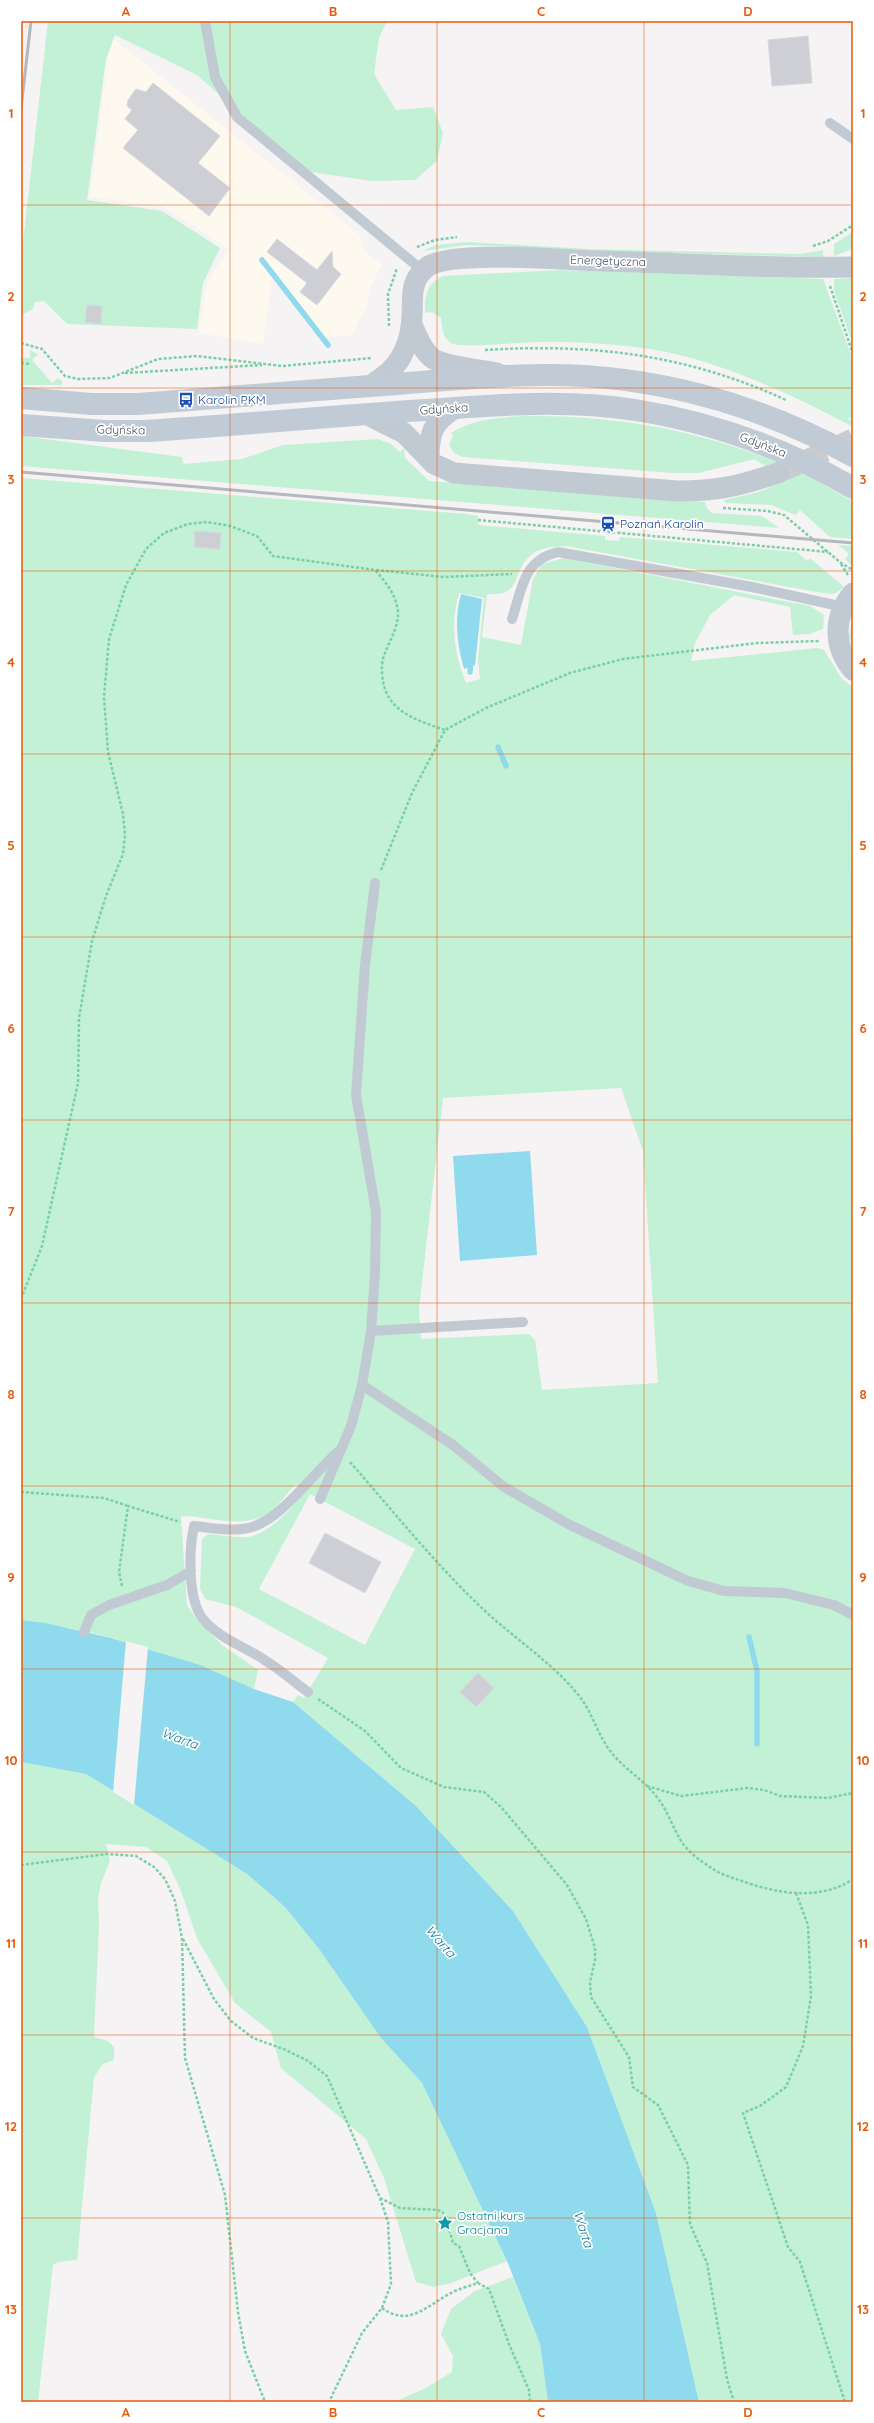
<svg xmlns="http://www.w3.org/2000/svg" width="874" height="2423" viewBox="0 0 874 2423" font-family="Quicksand,sans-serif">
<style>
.commercial{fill:#fdf9ef}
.green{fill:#c3f1d5;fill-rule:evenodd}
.water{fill:#90daee}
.pier{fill:#f5f3f3}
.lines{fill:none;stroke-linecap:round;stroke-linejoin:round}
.stream{stroke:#90daee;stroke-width:5.5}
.building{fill:#cdcfd5;stroke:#d7d9de}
.street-tunnel{stroke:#caccce;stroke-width:21;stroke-dasharray:21 10;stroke-linecap:butt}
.path{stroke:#7ad0a6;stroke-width:2.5;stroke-dasharray:3 2;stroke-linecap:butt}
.lane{stroke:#c1cad2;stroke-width:10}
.street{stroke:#c1cad2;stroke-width:21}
.secondary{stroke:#c1cbd6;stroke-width:22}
.rail{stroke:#b5b8bd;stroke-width:3}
.grid{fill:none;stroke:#e8590c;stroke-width:1;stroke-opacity:0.55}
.labels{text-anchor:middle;stroke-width:3.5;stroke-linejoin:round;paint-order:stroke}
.street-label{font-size:12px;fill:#4a5661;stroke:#fff}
.transit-label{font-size:12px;fill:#164399;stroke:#fff;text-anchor:start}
.culture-label{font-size:12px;fill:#0d838f;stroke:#fff;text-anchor:start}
.water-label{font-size:13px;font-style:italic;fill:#0c7c9b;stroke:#fff}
.neatline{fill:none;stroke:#e8590c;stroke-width:1.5}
.grid-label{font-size:13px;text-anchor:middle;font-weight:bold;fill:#e8590c}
</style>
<rect width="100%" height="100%" fill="#f5f3f3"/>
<path class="commercial" d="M111,37l249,198 4,16 18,14 -12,22 -3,19 -16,30 -32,1 -47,-59 -9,66 -64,-11 8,-51 22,-33 -67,-43 -72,-9z"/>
<path class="green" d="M48,21h339l-8,17 -5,36 22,36 37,-3 10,26 -6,28 -22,19 -43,1 -61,-9 -29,-22 -85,-75 -82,-40 -9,24 -19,141 75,11 58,37 -17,35 -6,46 -130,-5 -23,-23 -9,1 -2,7 -12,6v-55z
M853,232v17l-19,7v-12z
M467,242l122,7 212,5 22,-4v7l-234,-6 -122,-6 -45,6 14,-6z
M559,270l264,9 30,81v56l-5,3 5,3v5c-50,-27 -101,-51 -155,-67 -44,-13 -90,-17 -135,-18 -36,-2 -71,5 -106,3 -14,-3 -15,-15 -16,-27l-9,-6 -7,1c0,-17 1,-29 18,-37z
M853,278v67l-19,-54v-12z
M30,350l8,4 -6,6 20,23 6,-5 4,3v4h-41v-27h9z
M522,416c116,-2 232,24 331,86v37l-23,-2 -30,-27 -4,5 -25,-10 -45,-2 -2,-3 34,-8 31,-12 -35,-21 -56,14h-25l-210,-16 -9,-4 -5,-8 4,-9 -2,-3c23,-14 44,-15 71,-17z
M21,436l161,21 1,7 59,-5 41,-14 95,-6 13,5 9,8 4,-4 1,10 24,23 276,21 1,5 6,6 50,3 17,12 -758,-62z
M21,478l445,36 12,2v9l127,11v4l14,1 1,-4 177,15 10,9 3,-3 34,29 -10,7 -12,-1 -256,-47c-14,1 -29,1 -39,13 -15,16 -6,38 -40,35l-5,43 39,8 12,-66 9,-15 22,-6 246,48 14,9 -1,14 -13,5 -17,1 -3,-28 -56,-12 -24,20 -15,28 -4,18 126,-13 7,2 18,29 11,8 -2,185 2,1v1529h-154l-43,-189 -69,-186 -74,-116 -97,-105 -123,-104 5,-7 6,3 24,-40 -92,-51 -31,-8 -5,-10 2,-50 6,-5c13,1 28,4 40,3 20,-2 47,-31 57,-47l-9,-6c-8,8 -16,20 -25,27 -25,20 -62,5 -90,5l6,89 10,15 25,25 36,25 -4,19c-74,-32 -152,-59 -233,-69zM459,593l25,5 -6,62 2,19 -14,4c-12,-30 -16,-59 -7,-90zM621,1088l22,63 15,232 -116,7 -7,-50 -6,-6 -108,5 -2,-30 24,-211zM310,1494l105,55 -50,96 -106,-56z
M838,545l15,1v21l-8,-8 4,-5z
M853,615v34l-4,-13z
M21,1762l65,12 161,100 38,33 34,42 62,89 41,45 85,178 -56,22 -18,4 -17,-5 -32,-104 -18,-39 -85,-71 -10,-36 -36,-29 -38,-65 -16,-47 -14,-30 -21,-14 -40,-3 4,17 -9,22 -3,15 1,26 -5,113 14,4 6,6v13l-11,4 -9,13 -17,183 -19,2 -5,3 -15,137h-17z
M513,2277l27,67 8,58h-154l32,-14 26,-16 1,-16 -12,-22 10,-25 24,-18z"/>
<path class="water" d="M461,594l21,5 -7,66 -11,4c-7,-25 -10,-49 -3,-75z
M530,1151l7,104 -77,6 -7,-105z
M21,1620l25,3 65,15 89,27 54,24 39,13 123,104 97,105 74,116 69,186 43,189h-151l-8,-58 -33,-83 -85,-178 -41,-45 -62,-89 -34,-42 -38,-33 -161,-100 -65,-12z"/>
<path class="pier" d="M126,1641l22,6 -14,158 -21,-13z"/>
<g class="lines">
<path class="stream" d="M262,260l66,85
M470,672l1,-13
M498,747l8,19
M749,1637l8,34v73"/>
</g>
<path class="building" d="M808,36l4,47 -40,3 -4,-46z
M153,83l67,53 -22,27 32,25 -21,28 -86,-68 15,-18 -13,-11 7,-9 -5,-4 1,-6 8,-11 10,3z
M277,239l40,31 15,-19 1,16 8,7 -24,31 -17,-13 7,-9 -40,-31z
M87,305l15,1 -1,18 -16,-2z
M195,531l26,2 -1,16 -26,-2z
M325,1533l56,29 -16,31 -56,-30z
M478,1673l16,15 -18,19 -16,-15z"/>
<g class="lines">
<path class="street-tunnel" d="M778,473l75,-34"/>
<path class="path" d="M813,246l15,-5 25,-16
M417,247l18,-7 22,-3
M830,286l23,68
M389,326l-1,-32 9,-26
M21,343l21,6 23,27 13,3 32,-1 48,-19 39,-3 85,10 90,-8
M485,350c108,-7 203,5 301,50
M21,363l9,1
M125,373l137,-8
M852,422l1,-1
M723,508l45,3 16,4 57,48 12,7
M478,520l350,32
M841,564l7,11
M376,570l68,7 68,-3
M381,870l31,-77 33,-63 41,-22 84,-35 53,-14 134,-16 63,-2
M21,1299l21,-53 36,-163 1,-65 13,-77 14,-45 17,-42 2,-19 -2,-21 -15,-62 -4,-55 5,-58 17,-54 20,-36 18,-16 24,-9 19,-2 23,4 27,10 16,20 102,14c11,12 22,26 23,43 0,17 -10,29 -15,46 -2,8 -1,19 1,27 8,28 36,35 61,44
M350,1462c44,50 86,103 134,148 32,30 69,53 96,87 13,17 18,39 31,55 13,17 32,27 45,44 11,13 15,28 24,43 7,13 21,22 33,30 7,5 17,8 26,11 35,13 81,22 114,-1
M21,1492l83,6 24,8
M122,1586l-3,-14 9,-66 52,16
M318,1699l47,32 36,37 43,19 40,5 17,15 66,78 19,34 9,29v12l-5,22 1,15 38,60 4,30 25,18 30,60 2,59 17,39 20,116 7,23
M647,1786l34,10 67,-8 16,2 16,6 48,2 25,-5
M21,1865l86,-11 29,2 18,11 11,12 10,22 7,37 3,120 40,137 13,117 7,39 20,51
M796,1893l12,32 3,71 -8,50 -17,41 -26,19 -17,7 45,134 12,15 45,140
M183,1939l31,60 17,22 22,17 33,12 22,11 19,15 53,122 8,24 3,62 -9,24 -20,25 -33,69
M380,2198l20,10 38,2 7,4 8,29 6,3 11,27 8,10
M382,2308c26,19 44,-1 67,-14 9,-5 20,-8 29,-11l11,6 20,55 20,46 1,12"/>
<path class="lane" d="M205,21l10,56 22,40 186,154
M830,123l23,16
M512,619c10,-30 11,-59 46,-67l194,35 92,20
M375,883l-10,82 -9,130 20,117 -1,62 -4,57 152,-9
M362,1385l91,60 51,42 66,38 118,56 36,10 61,2 49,12 19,10
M320,1499l31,-73 11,-41 9,-54
M84,1632l7,-17 18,-10 58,-20 24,-14
M308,1692c-14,-10 -27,-22 -42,-31 -20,-14 -48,-23 -63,-42 -16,-20 -14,-70 -9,-93 19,2 43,7 61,0 31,-12 59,-54 85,-76"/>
<path class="street" d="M412,325c5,10 9,24 19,32 9,9 51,13 66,16
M370,386c11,-8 24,-16 31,-29 5,-9 9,-21 10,-31 4,-22 -5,-43 16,-59 23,-17 139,-7 172,-6 84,2 169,8 254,6
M366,414l38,19 30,31 20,9 223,18c42,0 61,-5 101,-18
M429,459c0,-26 3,-36 26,-51
M853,593c-20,23 -20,54 0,77"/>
<path class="secondary" d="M21,398l70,6h47c82,-7 164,-13 245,-19 54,-4 108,-10 161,-10 108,-1 215,29 309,81
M21,425l84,6h41c93,-6 186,-15 279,-21 70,-5 140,-11 210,0 77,12 151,39 218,78"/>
<path class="rail" d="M21,109l10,-88
M21,472l832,71"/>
</g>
<path class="grid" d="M230,21v2381M437,21v2381M644,21v2381M21,205h832M21,388h832M21,571h832M21,754h832M21,937h832M21,1120h832M21,1303h832M21,1486h832M21,1669h832M21,1852h832M21,2035h832M21,2218h832"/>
<defs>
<g id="bus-bare" transform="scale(1.2)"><path d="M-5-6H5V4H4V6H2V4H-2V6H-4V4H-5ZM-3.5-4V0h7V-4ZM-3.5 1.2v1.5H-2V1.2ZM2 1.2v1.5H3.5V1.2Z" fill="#1a4fb4" stroke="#fff" stroke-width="2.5" paint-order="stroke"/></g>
<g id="station-bare" transform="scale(1.2)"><path d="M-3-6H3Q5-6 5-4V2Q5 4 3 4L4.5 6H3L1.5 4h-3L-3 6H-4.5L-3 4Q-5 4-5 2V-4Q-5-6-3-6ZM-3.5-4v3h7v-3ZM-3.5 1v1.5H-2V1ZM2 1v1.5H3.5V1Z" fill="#1a4fb4" stroke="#fff" stroke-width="2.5" paint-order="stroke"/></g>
<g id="sight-bare" transform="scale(1.2)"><path d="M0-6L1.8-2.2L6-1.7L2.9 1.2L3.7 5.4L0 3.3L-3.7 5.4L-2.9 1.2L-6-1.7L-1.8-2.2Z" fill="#0f9aa8" stroke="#fff" stroke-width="2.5" paint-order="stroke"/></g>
</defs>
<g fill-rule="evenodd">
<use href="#bus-bare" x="186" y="400"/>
<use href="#station-bare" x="608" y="524"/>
<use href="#sight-bare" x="445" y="2223"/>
</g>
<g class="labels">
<g class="street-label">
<text transform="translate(608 261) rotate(2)" y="4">Energetyczna</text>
<text transform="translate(444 409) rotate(-4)" y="4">Gdyńska</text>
<text transform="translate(121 430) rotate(1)" y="4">Gdyńska</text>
<text transform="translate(763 445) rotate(21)" y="4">Gdyńska</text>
</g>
<g class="transit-label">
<text x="198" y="404">Karolin PKM</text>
<text x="620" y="528">Poznań Karolin</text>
</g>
<g class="culture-label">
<text x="457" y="2220">Ostatni kurs<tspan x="457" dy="14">Gracjana</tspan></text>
</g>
<g class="water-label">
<text transform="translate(180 1738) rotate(20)" y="5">Warta</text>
<text transform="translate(441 1941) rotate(49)" y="5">Warta</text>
<text transform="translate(584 2229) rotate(72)" y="5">Warta</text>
</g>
</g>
<rect width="874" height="2423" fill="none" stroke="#ffffff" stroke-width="44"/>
<rect x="22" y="22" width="830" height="2379" class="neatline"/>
<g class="grid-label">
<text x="126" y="16">A</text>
<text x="333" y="16">B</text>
<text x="541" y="16">C</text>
<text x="748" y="16">D</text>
<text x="11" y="118">1</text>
<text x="863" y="118">1</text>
<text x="11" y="301">2</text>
<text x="863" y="301">2</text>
<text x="11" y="484">3</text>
<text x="863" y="484">3</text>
<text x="11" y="667">4</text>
<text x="863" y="667">4</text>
<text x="11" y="850">5</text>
<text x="863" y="850">5</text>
<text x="11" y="1033">6</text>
<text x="863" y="1033">6</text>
<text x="11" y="1216">7</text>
<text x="863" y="1216">7</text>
<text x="11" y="1399">8</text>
<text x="863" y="1399">8</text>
<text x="11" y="1582">9</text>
<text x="863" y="1582">9</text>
<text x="11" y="1765">10</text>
<text x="863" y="1765">10</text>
<text x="11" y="1948">11</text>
<text x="863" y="1948">11</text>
<text x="11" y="2131">12</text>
<text x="863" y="2131">12</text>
<text x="11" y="2314">13</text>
<text x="863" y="2314">13</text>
<text x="126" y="2417">A</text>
<text x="333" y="2417">B</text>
<text x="541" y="2417">C</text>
<text x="748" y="2417">D</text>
</g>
</svg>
